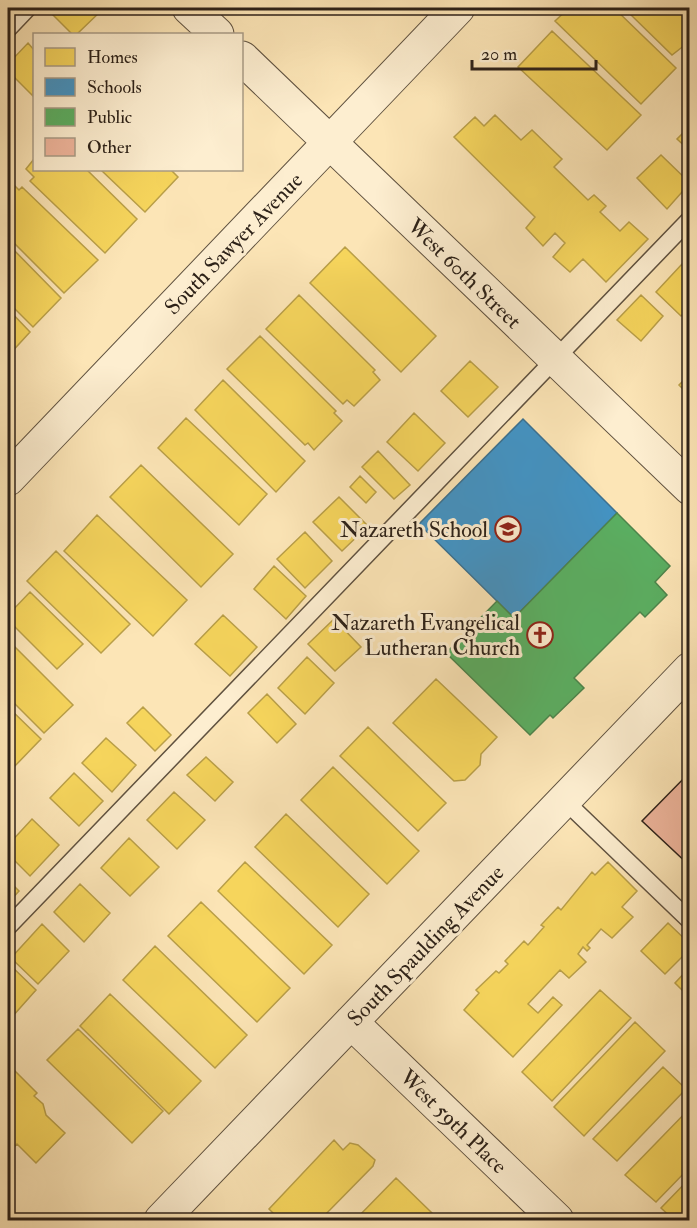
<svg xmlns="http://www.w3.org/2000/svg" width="697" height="1228" viewBox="0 0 697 1228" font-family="'IM FELL Double Pica',serif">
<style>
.homes{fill:#f6d55c;stroke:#b99f48;stroke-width:1.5}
.schools{fill:#4393c3;stroke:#3c7190;stroke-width:1.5}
.public{fill:#5aae61;stroke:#4c844b;stroke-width:1.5}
.building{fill:#efb59c;stroke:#2c2118;stroke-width:1.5}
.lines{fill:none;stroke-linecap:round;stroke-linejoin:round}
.lane-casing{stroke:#605240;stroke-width:19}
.street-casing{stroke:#605240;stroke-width:35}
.lane{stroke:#fdeed0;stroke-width:16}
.street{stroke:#fdeed0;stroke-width:33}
.labels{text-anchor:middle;stroke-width:6;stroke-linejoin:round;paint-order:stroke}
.street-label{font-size:22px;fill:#2c2118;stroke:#fdeed0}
.poi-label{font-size:22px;fill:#2c2118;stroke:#fdeed0;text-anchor:end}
</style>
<rect width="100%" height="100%" fill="#fce5b6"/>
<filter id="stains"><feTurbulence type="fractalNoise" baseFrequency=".00333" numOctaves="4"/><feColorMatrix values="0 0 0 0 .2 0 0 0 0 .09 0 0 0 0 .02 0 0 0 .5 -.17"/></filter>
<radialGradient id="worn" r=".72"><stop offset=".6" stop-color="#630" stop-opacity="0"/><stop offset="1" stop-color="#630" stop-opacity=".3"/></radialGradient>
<path class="homes" d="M46,8h58l-27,26h-5z
M569,8h45l62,60 -35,36 -86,-83z
M629,8h61v33l-18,14 -44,-43 3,-3z
M552,31l89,84 -34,35 -89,-83z
M28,43l6,7 -1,46 -25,-25v-7z
M495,115l26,25 11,-10 30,29 -8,8 34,33 6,-5 12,11 -6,6 20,19 9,-9 19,17 -42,43 -23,-23 -13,13 -17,-15 12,-14 -10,-10 -12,13 -17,-18 9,-11 -81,-80 21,-20 9,9z
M690,126v25l-13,-12z
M661,155l29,28 -23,26 -30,-31z
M34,159v11h53l50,49 -32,34 -75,-72 4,-4 -8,-8z
M101,170h70l7,7 -33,35z
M11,182l8,8 3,-3 76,73 -34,33 -56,-56v-52z
M8,244l53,54 -28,29 -25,-25z
M345,247l91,89 -35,36 -91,-89z
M682,264l8,8v35l-9,9 -25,-24z
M299,295l76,75 -2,2 7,8 -26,26 -7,-6 -4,4 -77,-75z
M641,295l22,21 -22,25 -24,-21z
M8,309l22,23 -22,24z
M260,336l76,75 -2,2 8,8 -28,29 -6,-7 -3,2 -78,-76z
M470,361l28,26 -30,30 -27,-26z
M690,374v22l-11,-11z
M223,380l82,81 -29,31 -81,-82z
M414,413l31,30 -27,28 -31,-29z
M186,418l81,76 -28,31 -81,-77z
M378,451l32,34 -16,14 -32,-32z
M141,465l92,89 -32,33 -91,-90z
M360,476l16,16 -10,11 -16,-16z
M339,497l29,29 -26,25 -29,-29z
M97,515l90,85 -34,36 -89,-85z
M305,532l27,29 -27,27 -28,-29z
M56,551l74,73 -29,29 -74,-72z
M274,566l32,30 -20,23 -32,-30z
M30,592l53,52 -26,25 -49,-49v-5z
M223,615l34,32 -27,29 -35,-32z
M334,619l27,28 -26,24 -27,-27z
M8,640l65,65 -29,28 -36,-36z
M307,657l27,26 -29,31 -27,-26z
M436,679l61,58 -16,17 -1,11 -15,15 -11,1 -61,-58z
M267,694l29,30 -19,19 -29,-30z
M8,707l33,32 -28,29 -5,-6z
M143,707l28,28 -16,16 -28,-28z
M368,727l78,76 -28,28 -78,-75z
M106,738l30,27 -24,27 -30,-29z
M206,757l27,25 -18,19 -28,-26z
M333,767l86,84 -32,33 -86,-84z
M74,773l29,28 -24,25 -29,-28z
M174,792l31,28 -28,29 -30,-29z
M286,814l83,80 -31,33 -83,-80z
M32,819l27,26 -29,31 -22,-22v-9z
M129,838l30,29 -29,29 -29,-28z
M245,862l87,83 -28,29 -86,-83z
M608,862l29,29 -15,16 11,10 -21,21 -11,-9 -14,16 3,3 -3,3 -4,-4 -5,7 8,8 -17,16 -9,-8 -32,34 10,9 15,-16 9,8 -49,52 -49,-47 15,-17 -3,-3 20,-19 3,2 9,-9 -3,-3 19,-20 4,4 16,-18 -3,-2 17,-18 3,3 31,-38 3,3z
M8,880l11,11 -11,12z
M80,884l30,29 -26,29 -30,-30z
M201,902l89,86 -33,34 -89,-86z
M668,923l22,21v5l-25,25 -24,-23z
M42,924l27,27 -31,33 -27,-26z
M155,946l92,89 -32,33 -92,-88z
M8,963l28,27 -24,27 -4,-5z
M690,967v31l-15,-15z
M600,990l31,28 -79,83 -30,-29z
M110,994l91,87 -32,33 -89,-88z
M635,1022l30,29 -81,85 -30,-29z
M78,1029l85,82 -31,32 -85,-83z
M663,1067l23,22 -69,72 -24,-22z
M13,1069l24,24 -3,3 9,8 3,11 19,18 -29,30 -19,-19 -6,6 -3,-3v-72z
M690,1108v59l-34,35 -31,-27z
M334,1140l9,10 7,-7 8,2 17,15 -2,6 -53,54h-40l-11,-11z
M396,1178l36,35 -7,7h-70z
M690,1178v42h-16l-13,-12z"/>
<path class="schools" d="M523,419l94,94 -103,105 -95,-94z"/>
<path class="public" d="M617,513l53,53 -15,16 12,13 -22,22 -5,-5 -66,66 10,10 -31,30 -3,-3 -20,20 -84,-82 51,-52 17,17z"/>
<path class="building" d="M690,772v94l-48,-45z"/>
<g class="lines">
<g class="lane-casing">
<path id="lane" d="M8,29l20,-21
M564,800l126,121
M8,927l682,-708"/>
</g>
<g class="street-casing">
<path id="street" d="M189,8l28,26
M242,58l448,430
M8,479l450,-471
M351,1022l206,198
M161,1220l529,-551"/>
</g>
<use href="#lane" class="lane"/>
<use href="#street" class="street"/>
</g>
<defs>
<g id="school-ring" transform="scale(1.35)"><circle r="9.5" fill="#fdeed0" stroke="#8f2418" stroke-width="1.5"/><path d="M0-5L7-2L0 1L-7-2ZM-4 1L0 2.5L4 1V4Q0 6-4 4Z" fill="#8f2418"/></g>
<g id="church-ring" transform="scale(1.35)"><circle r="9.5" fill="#fdeed0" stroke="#8f2418" stroke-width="1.5"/><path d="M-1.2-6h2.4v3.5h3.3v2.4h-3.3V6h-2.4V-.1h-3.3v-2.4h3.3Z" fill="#8f2418"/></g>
</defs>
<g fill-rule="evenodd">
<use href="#school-ring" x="508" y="529"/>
<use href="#church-ring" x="540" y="635"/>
</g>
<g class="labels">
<g class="street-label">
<text transform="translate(233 243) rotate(-46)" y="8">South Sawyer Avenue</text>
<text transform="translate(465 273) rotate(44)" y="8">West 60th Street</text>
<text transform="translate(425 945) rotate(-46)" y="8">South Spaulding Avenue</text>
<text transform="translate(454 1121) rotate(44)" y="8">West 59th Place</text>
</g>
<g class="poi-label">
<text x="488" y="537">Nazareth School</text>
<text x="520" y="630">Nazareth Evangelical<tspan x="520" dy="25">Lutheran Church</tspan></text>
</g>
</g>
<rect width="697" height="1228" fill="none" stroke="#fce5b6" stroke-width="30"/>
<rect x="9" y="9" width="679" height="1210" fill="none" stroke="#2c2118" stroke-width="3"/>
<rect x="15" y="15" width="667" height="1198" fill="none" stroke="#2c2118" stroke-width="1.5"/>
<rect x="33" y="33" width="210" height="138" fill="#fdeed0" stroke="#a99c86" stroke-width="1.5"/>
<rect x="45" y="48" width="30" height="18" fill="#f6d55c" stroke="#a99c86" stroke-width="1.5"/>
<text x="87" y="63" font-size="18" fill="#2c2118">Homes</text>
<rect x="45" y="78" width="30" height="18" fill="#4393c3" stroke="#a99c86" stroke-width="1.5"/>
<text x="87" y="93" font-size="18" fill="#2c2118">Schools</text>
<rect x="45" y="108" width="30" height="18" fill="#5aae61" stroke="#a99c86" stroke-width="1.5"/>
<text x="87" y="123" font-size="18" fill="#2c2118">Public</text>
<rect x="45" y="138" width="30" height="18" fill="#efb59c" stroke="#a99c86" stroke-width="1.5"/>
<text x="87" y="153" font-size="18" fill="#2c2118">Other</text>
<path d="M472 60v9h124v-9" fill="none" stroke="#2c2118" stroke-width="3"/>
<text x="481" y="60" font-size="18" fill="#2c2118" stroke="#fdeed0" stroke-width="4.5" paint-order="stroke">20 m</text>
<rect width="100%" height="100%" filter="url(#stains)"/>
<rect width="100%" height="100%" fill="url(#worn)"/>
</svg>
